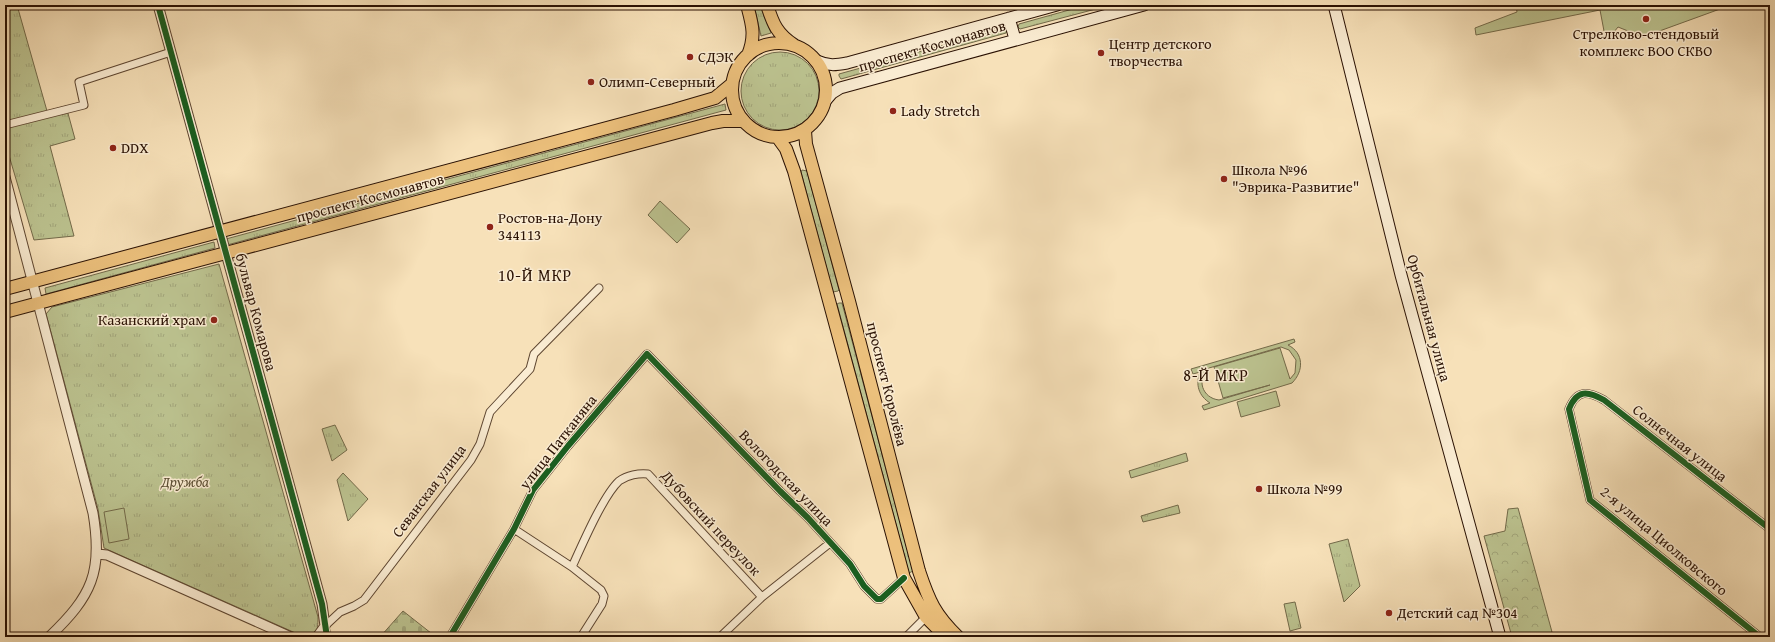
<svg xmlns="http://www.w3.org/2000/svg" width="1775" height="642" viewBox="0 0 1775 642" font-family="'Gentium Book Plus',serif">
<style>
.grass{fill:url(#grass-tufts);stroke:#736a4a}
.forest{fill:url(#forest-crowns);stroke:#736a4a}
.cemetery{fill:url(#cemetery-stones);stroke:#736a4a}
.pitch{fill:#bcc390;stroke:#736a4a;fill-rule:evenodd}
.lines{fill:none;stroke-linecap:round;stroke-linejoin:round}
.minor-casing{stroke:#5d4530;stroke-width:9}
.tertiary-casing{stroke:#5d4530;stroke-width:11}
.secondary-casing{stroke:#2a1103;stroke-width:13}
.primary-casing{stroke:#2a1103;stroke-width:14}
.minor{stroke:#faecd2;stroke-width:7}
.tertiary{stroke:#faecd2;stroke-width:9}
.secondary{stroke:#faecd2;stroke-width:11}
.primary{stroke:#ecc07c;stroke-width:12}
.cycleway-casing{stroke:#faecd2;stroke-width:8}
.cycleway{stroke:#1b5e20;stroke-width:6}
.poi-dot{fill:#8f2418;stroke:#faecd2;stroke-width:1.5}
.labels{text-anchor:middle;stroke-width:3;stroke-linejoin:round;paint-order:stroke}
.poi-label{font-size:15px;fill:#2a1103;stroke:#faecd2;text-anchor:start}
.street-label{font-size:15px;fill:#2a1103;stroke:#faecd2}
.park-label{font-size:15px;font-style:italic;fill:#5d4f34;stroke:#faecd2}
.neighbourhood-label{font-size:16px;letter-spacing:1px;fill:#2a1103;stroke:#faecd2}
</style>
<defs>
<pattern id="grass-tufts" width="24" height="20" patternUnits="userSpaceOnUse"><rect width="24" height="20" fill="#bcc390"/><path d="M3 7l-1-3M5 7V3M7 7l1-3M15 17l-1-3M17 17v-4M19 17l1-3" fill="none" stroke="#a2a67b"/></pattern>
<pattern id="forest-crowns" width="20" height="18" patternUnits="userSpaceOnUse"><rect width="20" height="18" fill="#bcc390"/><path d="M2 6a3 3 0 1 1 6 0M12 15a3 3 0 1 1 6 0" fill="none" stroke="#a2a67b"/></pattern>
<pattern id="cemetery-stones" width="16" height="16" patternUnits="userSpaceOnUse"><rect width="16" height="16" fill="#bcc390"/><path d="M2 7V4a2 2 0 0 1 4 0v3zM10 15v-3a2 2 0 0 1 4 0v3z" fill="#a2a67b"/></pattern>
</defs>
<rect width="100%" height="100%" fill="#f7e1b9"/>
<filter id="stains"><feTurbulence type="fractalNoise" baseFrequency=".005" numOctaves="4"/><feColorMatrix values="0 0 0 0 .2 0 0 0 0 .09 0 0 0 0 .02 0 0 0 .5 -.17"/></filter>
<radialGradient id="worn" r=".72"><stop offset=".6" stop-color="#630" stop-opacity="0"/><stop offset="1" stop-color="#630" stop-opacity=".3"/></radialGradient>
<path class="grass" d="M5,5h12l30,106 19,-5 9,33 -25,7 24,90 -40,4 -29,-98z
M754,5h7l10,28 -10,3z
M1087,5h24l-91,24 -2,-2 1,-3z
M1005,28h2l-1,5 -165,46 -2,-3v-2z
M741 91a39 39 0 1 1 78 0a39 39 0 1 1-78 0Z
M725,104l1,6 -499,135 -1,-6z
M802,170l5,1 32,119 -1,1 -5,1 -32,-120z
M214,242l1,6 -169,46 -1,-6z
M219,264l99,353c0,15 -1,22 -18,18l-196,-87 -6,-39 -46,-173 -6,-22 6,-7z
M839,303h3l71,268 -4,2 -72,-269z
M335,425l12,25 -15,11 -10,-32z
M1186,453l2,8 -57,17 -2,-7z
M343,473l25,26 -20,22 -11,-41z
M1178,505l2,8 -37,9 -2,-6z
M1348,539l12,47 -16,16 -15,-58z
M1295,602l6,26 -11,3 -6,-27z"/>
<path class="forest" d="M1518,508l34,124 -14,5h-26l-28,-101 21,-5 3,-22z"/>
<path class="cemetery" d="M403,611l33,26h-56z"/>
<path class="pitch" d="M1516,5h215l-88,32 -25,-10 -8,10 -6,-6 -4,-21 -124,25 -1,-7 42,-16z
M660,201l30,28 -13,14 -29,-28z
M1294,339l1,3 -7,3c16,8 16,26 4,38l-88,27 -2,-4 8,-3c-11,-7 -15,-18 -10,-31l-7,2 -2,-5zM1281,347l8,3 7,10 -1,13 -5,6 -10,-31 -66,19 9,31 47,-13 -51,15c-17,-2 -23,-21 -10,-32z
M1276,391l4,15 -39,11 -4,-15z
M124,508l5,31 -20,4 -5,-31z"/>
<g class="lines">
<g class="minor-casing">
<path id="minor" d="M5,125l79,-20 -5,-23 92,-30
M514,529l58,38 29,23 3,6 -2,8 -21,33
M572,567c10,-22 31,-71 47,-86 8,-6 20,-8 29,-7l114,123
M327,637l-2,-11 15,-14 14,-6 10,-6 107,-140 9,-16 10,-32 40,-43 4,-15 65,-66
M453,637l-2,-2 63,-106 19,-39 35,-44 79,-92 133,137 28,27 42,46 14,22 13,13h4l23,-21
M720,637l42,-40 68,-54
M906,637l20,-20
M1760,637l-170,-137 -21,-91c8,-20 19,-18 35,-9l166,129"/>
</g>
<g class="tertiary-casing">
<path id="tertiary" d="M158,5l164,599 3,22 -8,11
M5,177l88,336c10,59 -1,83 -44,124
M97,554l10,1 184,82"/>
</g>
<g class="secondary-casing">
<path id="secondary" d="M1334,5l67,270 99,362
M1009,18l6,21
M817,61c11,5 19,4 30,2l210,-58
M826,100l6,-7 8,-5 304,-83"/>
</g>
<g class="primary-casing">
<path id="primary" d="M747,5c5,19 9,30 1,50
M767,5c6,19 10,29 27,40
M732 90a47 47 0 1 1 94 0a47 47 0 1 1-94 0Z
M805,131l1,13 43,157 70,270c10,30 16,44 39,66
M778,138l8,11 8,22 110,407 22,39 20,20
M5,289l669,-179 41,-12 17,-14
M5,312l707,-189 11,-2h20"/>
</g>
<use href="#minor" class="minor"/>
<use href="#tertiary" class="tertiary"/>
<use href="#secondary" class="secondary"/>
<use href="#primary" class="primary"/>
<g class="cycleway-casing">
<path id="cycleway" d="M158,5l164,599 5,33
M453,637l-2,-2 63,-106 19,-39 35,-44 79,-92 133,137 28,27 42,46 14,22 13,13h4l23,-21
M1760,637l-170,-137 -21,-91c8,-20 19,-18 35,-9l166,129"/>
</g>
<use href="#cycleway" class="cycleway"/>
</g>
<g class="poi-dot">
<circle cx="1646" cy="19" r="4"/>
<circle cx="1101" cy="53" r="4"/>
<circle cx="690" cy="57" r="4"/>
<circle cx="591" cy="82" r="4"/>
<circle cx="893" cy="111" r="4"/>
<circle cx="113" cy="148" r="4"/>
<circle cx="1224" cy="179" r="4"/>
<circle cx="490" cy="227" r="4"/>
<circle cx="214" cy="320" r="4"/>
<circle cx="1259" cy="489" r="4"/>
<circle cx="1389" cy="613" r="4"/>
</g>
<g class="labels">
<g class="poi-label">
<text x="1646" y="39" text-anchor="middle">Стрелково-стендовый<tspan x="1646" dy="17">комплекс ВОО СКВО</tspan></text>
<text x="1109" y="49">Центр детского<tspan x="1109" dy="17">творчества</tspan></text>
<text x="698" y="62">СДЭК</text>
<text x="599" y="87">Олимп-Северный</text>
<text x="901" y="116">Lady Stretch</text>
<text x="121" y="153">DDX</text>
<text x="1232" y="175">Школа №96<tspan x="1232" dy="17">"Эврика-Развитие"</tspan></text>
<text x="498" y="223">Ростов-на-Дону<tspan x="498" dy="17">344113</tspan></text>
<text x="206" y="325" text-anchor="end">Казанский храм</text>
<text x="1267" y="494">Школа №99</text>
<text x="1397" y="618">Детский сад №304</text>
</g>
<g class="street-label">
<text transform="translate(932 46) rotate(-16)" y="5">проспект Космонавтов</text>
<text transform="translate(370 198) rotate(-15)" y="5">проспект Космонавтов</text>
<text transform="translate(256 312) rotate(75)" y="5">бульвар Комарова</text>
<text transform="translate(1429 318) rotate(75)" y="5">Орбитальная улица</text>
<text transform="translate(887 384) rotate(76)" y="5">проспект Королёва</text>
<text transform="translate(558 442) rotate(-52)" y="5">улица Патканяна</text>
<text transform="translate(1680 443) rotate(38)" y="5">Солнечная улица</text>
<text transform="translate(786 478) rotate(46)" y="5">Вологодская улица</text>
<text transform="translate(429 491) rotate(-53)" y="5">Севанская улица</text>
<text transform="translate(711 523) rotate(47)" y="5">Дубовский переулок</text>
<text transform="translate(1664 541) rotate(40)" y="5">2-я улица Циолковского</text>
</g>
<g class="park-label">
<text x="185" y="487">Дружба</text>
</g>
<g class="neighbourhood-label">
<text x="535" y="281">10-Й МКР</text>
<text x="1216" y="381">8-Й МКР</text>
</g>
</g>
<rect width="1775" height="642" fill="none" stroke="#f7e1b9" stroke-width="20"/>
<rect x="6" y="6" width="1763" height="630" fill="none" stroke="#2a1103" stroke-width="2"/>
<rect x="10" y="10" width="1755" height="622" fill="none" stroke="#2a1103"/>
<rect width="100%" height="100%" filter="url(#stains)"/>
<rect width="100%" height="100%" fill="url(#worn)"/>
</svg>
